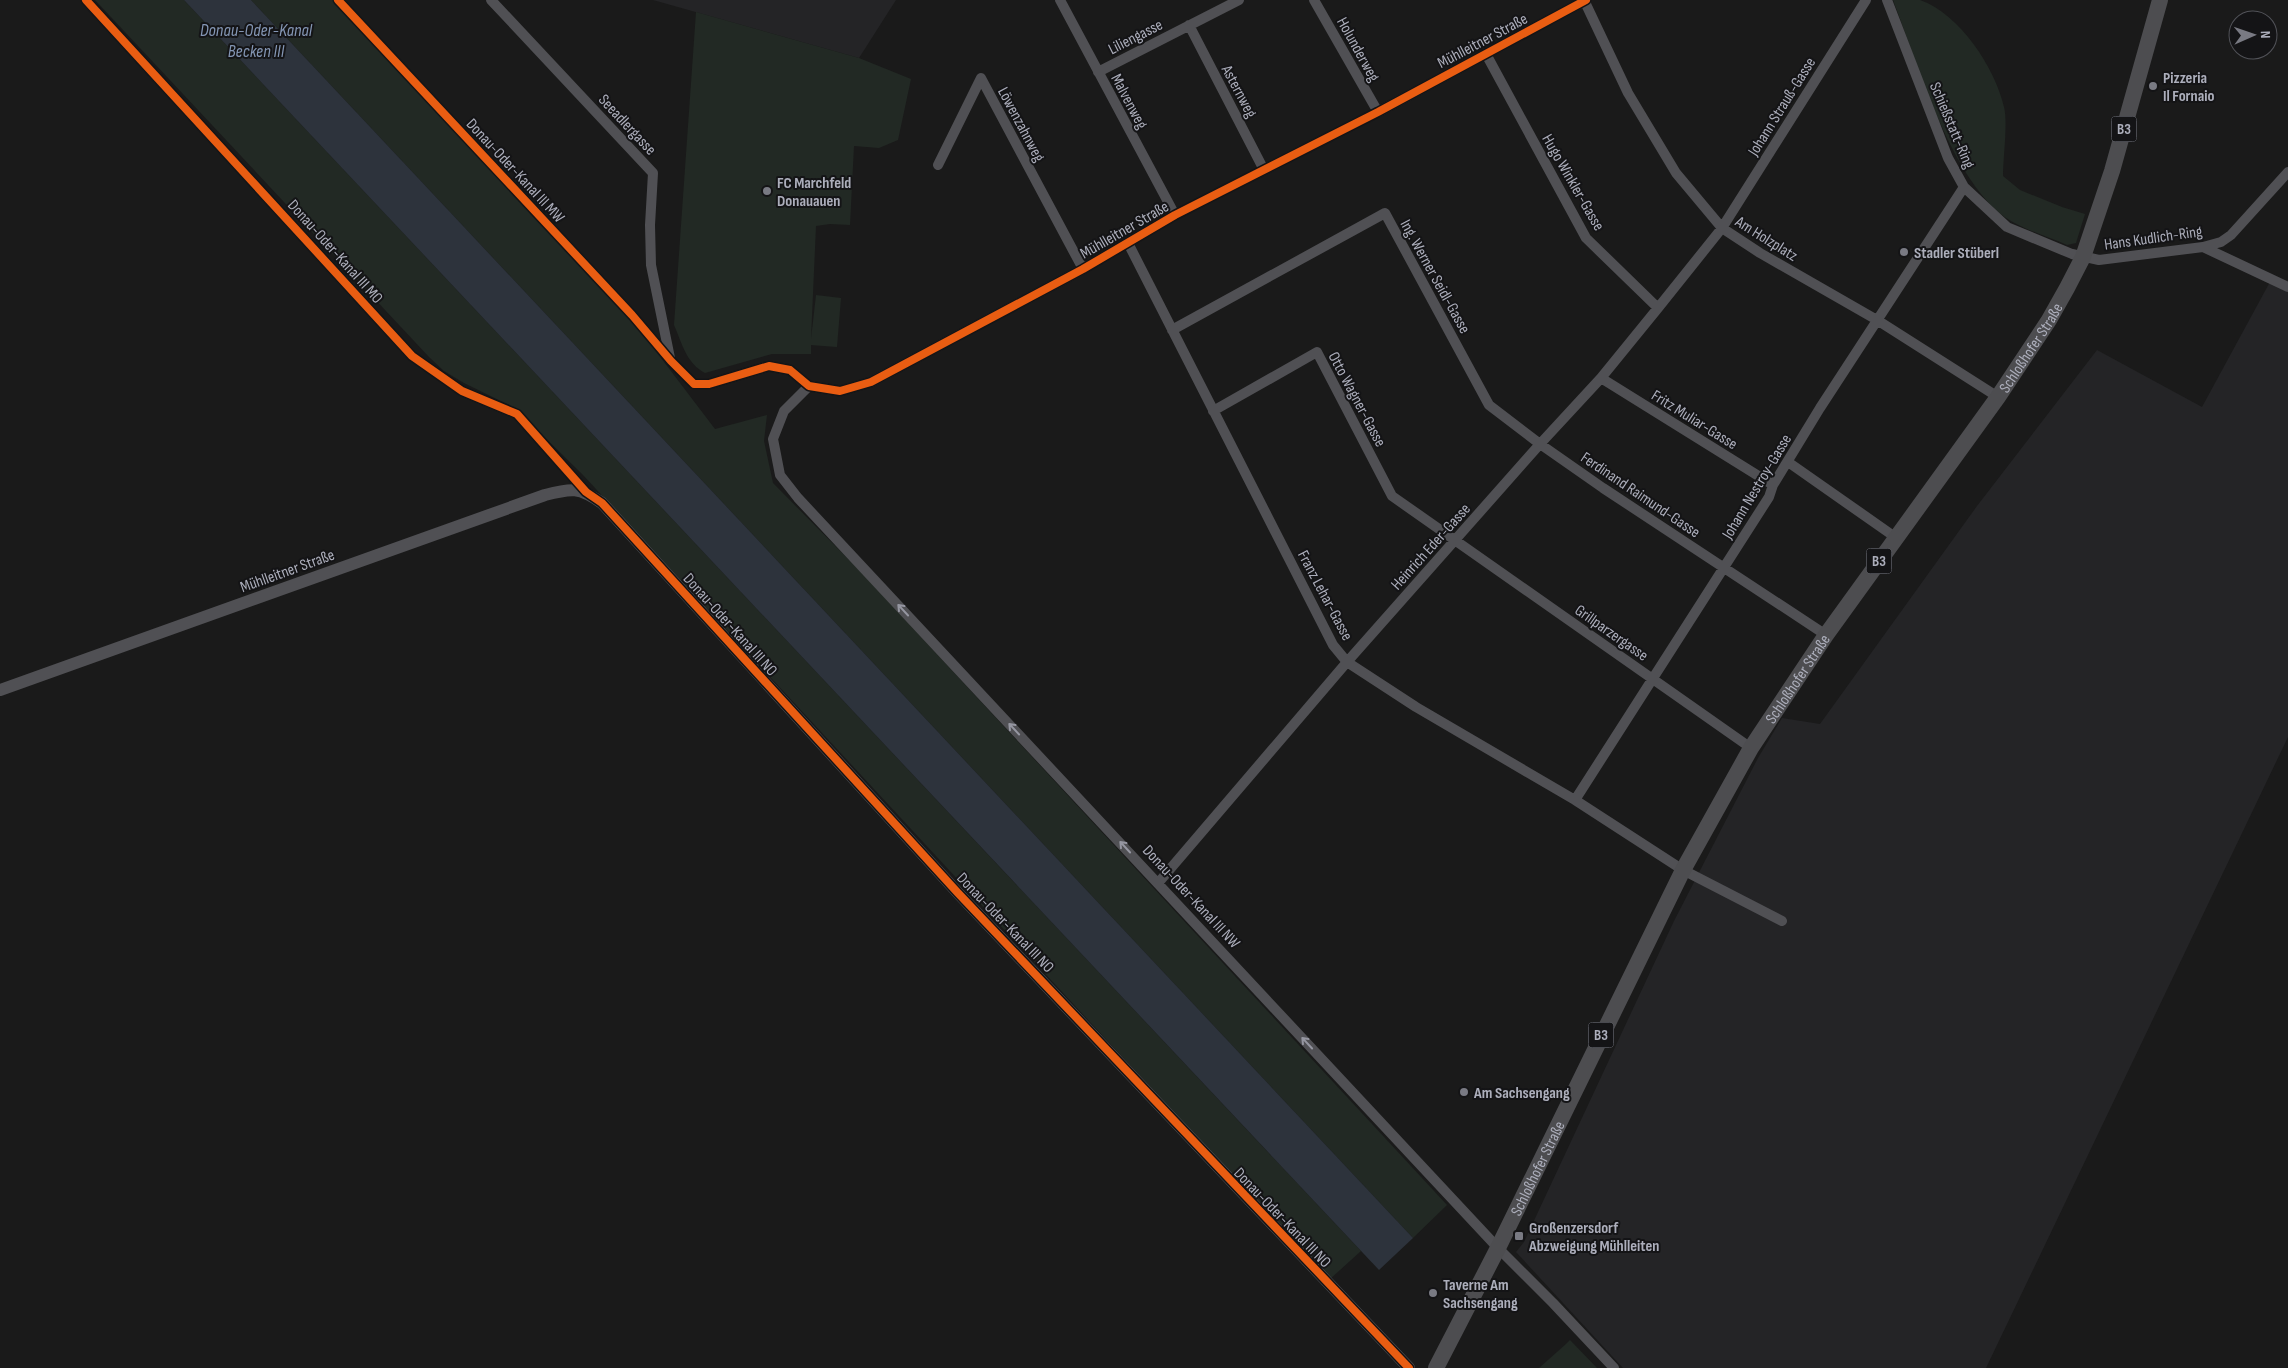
<svg xmlns="http://www.w3.org/2000/svg" width="2288" height="1368" viewBox="0 0 2288 1368" font-family="'Sofia Sans Condensed',sans-serif">
<style>
.built{fill:#242426}
.green{fill:#222924}
.water{fill:#2d333c}
.lines{fill:none;stroke-linecap:round;stroke-linejoin:round}
.minor{stroke:#505054;stroke-width:10}
.tertiary{stroke:#505054;stroke-width:12}
.primary{stroke:#4d4d50;stroke-width:16}
.cycleway-casing{stroke:#141416;stroke-width:11}
.cycleway{stroke:#e95d12;stroke-width:8}
.oneway{stroke:#9596a1}
.poi-dot{fill:#797a83;stroke:#141416;stroke-width:2}
.labels{text-anchor:middle;stroke-width:4;stroke-linejoin:round;paint-order:stroke}
.shield{fill:#141416;stroke:#7e808a;stroke-width:1}
.shield-label{font-size:15px;font-weight:bold;fill:#acaebb}
.street-label{font-size:16px;fill:#acaebb;stroke:#141416}
.poi-label{font-size:16px;font-weight:bold;fill:#acaebb;stroke:#141416;text-anchor:start}
.water-label{font-size:18px;font-style:italic;fill:#8496b4;stroke:#141416}
</style>
<rect width="100%" height="100%" fill="#1a1a1a"/>
<path class="built" d="M653,0h243l-37,58z
M2271,280l17,7v450l-302,631h-363l-107,-116 8,-10 150,-321 84,-163 24,-40 38,6 157,-218 120,-156 105,57z"/>
<path class="green" d="M95,0h89l1177,1251 -32,29 -746,-805 -68,-67 -51,-25 -20,-12 -15,-14z
M251,0h82l296,316 86,113 52,-14 -3,26 9,42 87,88 587,634 -34,33z
M1893,0c8,0 20,0 27,0 40,14 75,68 84,107 4,15 -1,52 -1,69l17,14 42,17 23,7 -9,29 -9,2c-18,-8 -39,-14 -56,-24 -58,-34 -94,-159 -118,-221z
M696,12l163,46 52,21 -13,61 -19,8 -25,-2 -4,79 -20,-1 -14,2 -5,113 5,-44 25,3 -4,49 -26,-2v9h-39l-67,19c-19,-10 -23,-30 -31,-48z
M1570,1340l27,28h-58l27,-24z"/>
<path class="water" d="M184,0h67l1162,1238 -34,32z"/>
<g class="lines">
<path class="minor" d="M86,0l326,356 50,35 55,23 69,78
M338,0l294,315 39,46 23,23h15l60,-18 21,4 19,16 31,5 31,-9 212,-113 92,-54 203,-103 208,-112
M491,0l162,173 -3,52 1,40 19,93
M1060,0l115,215
M1314,0l64,112
M1584,0l44,93 48,80 46,55 38,25 117,67 121,77
M1887,0l61,158 16,29 43,40 65,27 27,6 104,-13 18,-5 10,-7 57,-63
M1189,25l75,145
M1486,54l100,184 72,70
M1098,72l141,-72
M938,165l43,-87 102,191
M1128,243l205,402 14,17 69,45 159,93 108,70 99,51
M2203,247l85,40
M1172,330l213,-117 104,192 51,39 63,44 223,147
M1601,378l172,107
M809,386l-25,25 -11,28 7,36 18,23 700,750 55,55 61,65
M1213,411l104,-59 75,144 359,252
M1788,462l107,75
M1575,800l194,-303 4,-12 47,-77 144,-221
M1159,882l188,-220 193,-218 61,-66 57,-70 64,-80 144,-228"/>
<path class="tertiary" d="M0,690l545,-195c27,-7 34,-8 57,8l356,390 451,475"/>
<path class="primary" id="s1" d="M1436,1368l62,-120 185,-378 68,-122 75,-113 172,-238 51,-77 18,-32 16,-31 29,-86 48,-171"/>
<g class="cycleway-casing">
<path id="cycleway" d="M86,0l326,356 50,35 55,23 69,78 16,11 356,390 451,475
M338,0l294,315 39,46 23,23h15l60,-18 21,4 19,16 31,5 31,-9 212,-113 92,-54 203,-103 208,-112"/>
</g>
<use href="#cycleway" class="cycleway"/>
</g>
<defs><path id="oneway-shaft" d="M-6 0H5M1.5-3L5.5 0L1.5 3" fill="none" stroke-width="1.6" stroke-linecap="round" stroke-linejoin="round" transform="scale(1.25)"/></defs>
<g class="oneway">
<use href="#oneway-shaft" transform="translate(903 610) rotate(-133)"/>
<use href="#oneway-shaft" transform="translate(1014 729) rotate(-133)"/>
<use href="#oneway-shaft" transform="translate(1125 847) rotate(-133)"/>
<use href="#oneway-shaft" transform="translate(1307 1043) rotate(-133)"/>
</g>
<g class="poi-dot">
<circle cx="2153" cy="86" r="5"/>
<circle cx="767" cy="191" r="5"/>
<circle cx="1904" cy="252" r="5"/>
<circle cx="1464" cy="1092" r="5"/>
<rect x="1514" y="1231" width="10" height="10" rx="2.5"/>
<circle cx="1433" cy="1293" r="5"/>
</g>
<g class="labels">
<g class="shield">
<rect x="2111.5" y="116.5" width="25" height="25" rx="4"/>
<rect x="1866.5" y="548.5" width="25" height="25" rx="4"/>
<rect x="1588.5" y="1022.5" width="25" height="25" rx="4"/>
</g>
<g class="shield-label">
<text x="2124" y="134">B3</text>
<text x="1879" y="566">B3</text>
<text x="1601" y="1040">B3</text>
</g>
<g class="street-label">
<text transform="translate(1135 36) rotate(-27)" y="6">Liliengasse</text>
<text transform="translate(1482 40) rotate(-28)" y="6">Mühlleitner Straße</text>
<text transform="translate(1359 49) rotate(61)" y="6">Holunderweg</text>
<text transform="translate(1240 91) rotate(62)" y="6">Asternweg</text>
<text transform="translate(1130 101) rotate(62)" y="6">Malvenweg</text>
<text transform="translate(1781 106) rotate(-58)" y="6">Johann Strauß-Gasse</text>
<text transform="translate(628 124) rotate(47)" y="6">Seeadlergasse</text>
<text transform="translate(1022 124) rotate(62)" y="6">Löwenzahnweg</text>
<text transform="translate(1953 125) rotate(67)" y="6">Schießstatt-Ring</text>
<text transform="translate(516 170) rotate(47)" y="6">Donau-Oder-Kanal III MW</text>
<text transform="translate(1574 182) rotate(60)" y="6">Hugo Winkler-Gasse</text>
<text transform="translate(1124 229) rotate(-30)" y="6">Mühlleitner Straße</text>
<text transform="translate(2153 237) rotate(-8)" y="6">Hans Kudlich-Ring</text>
<text transform="translate(1767 238) rotate(32)" y="6">Am Holzplatz</text>
<text transform="translate(336 251) rotate(48)" y="6">Donau-Oder-Kanal III MO</text>
<text transform="translate(1436 276) rotate(61)" y="6">Ing. Werner Seidl-Gasse</text>
<text dy="6" stroke="none"><textPath href="#s1" startOffset="1184">Schloßhofer Straße</textPath></text>
<text transform="translate(1358 399) rotate(62)" y="6">Otto Wagner-Gasse</text>
<text transform="translate(1695 419) rotate(32)" y="6">Fritz Muliar-Gasse</text>
<text transform="translate(1756 486) rotate(-59)" y="6">Johann Nestroy-Gasse</text>
<text transform="translate(1641 494) rotate(34)" y="6">Ferdinand Raimund-Gasse</text>
<text transform="translate(1430 546) rotate(-48)" y="6">Heinrich Eder-Gasse</text>
<text transform="translate(287 570) rotate(-20)" y="6">Mühlleitner Straße</text>
<text transform="translate(1326 595) rotate(62)" y="6">Franz Lehar-Gasse</text>
<text transform="translate(731 624) rotate(48)" y="6">Donau-Oder-Kanal III NO</text>
<text transform="translate(1612 632) rotate(35)" y="6">Grillparzergasse</text>
<text dy="6" stroke="none"><textPath href="#s1" startOffset="779">Schloßhofer Straße</textPath></text>
<text transform="translate(1192 896) rotate(47)" y="6">Donau-Oder-Kanal III NW</text>
<text transform="translate(1006 922) rotate(46)" y="6">Donau-Oder-Kanal III NO</text>
<text dy="6" stroke="none"><textPath href="#s1" startOffset="224">Schloßhofer Straße</textPath></text>
<text transform="translate(1283 1217) rotate(46)" y="6">Donau-Oder-Kanal III NO</text>
</g>
<g class="poi-label">
<text x="2163" y="83">Pizzeria<tspan x="2163" dy="18">Il Fornaio</tspan></text>
<text x="777" y="188">FC Marchfeld<tspan x="777" dy="18">Donauauen</tspan></text>
<text x="1914" y="258">Stadler Stüberl</text>
<text x="1474" y="1098">Am Sachsengang</text>
<text x="1529" y="1233">Großenzersdorf<tspan x="1529" dy="18">Abzweigung Mühlleiten</tspan></text>
<text x="1443" y="1290">Taverne Am<tspan x="1443" dy="18">Sachsengang</tspan></text>
</g>
<g class="water-label">
<text x="256" y="36">Donau-Oder-Kanal<tspan x="256" dy="21">Becken III</tspan></text>
</g>
</g>
<g transform="translate(2253 35) rotate(88)"><circle r="24" fill="#141416" stroke="#515258"/>
<path d="M0-4L9 19L0 12L-9 19Z" fill="#797a83"/>
<text y="-8" font-size="14" font-weight="bold" text-anchor="middle" fill="#acaebb">N</text>
</g>
</svg>
